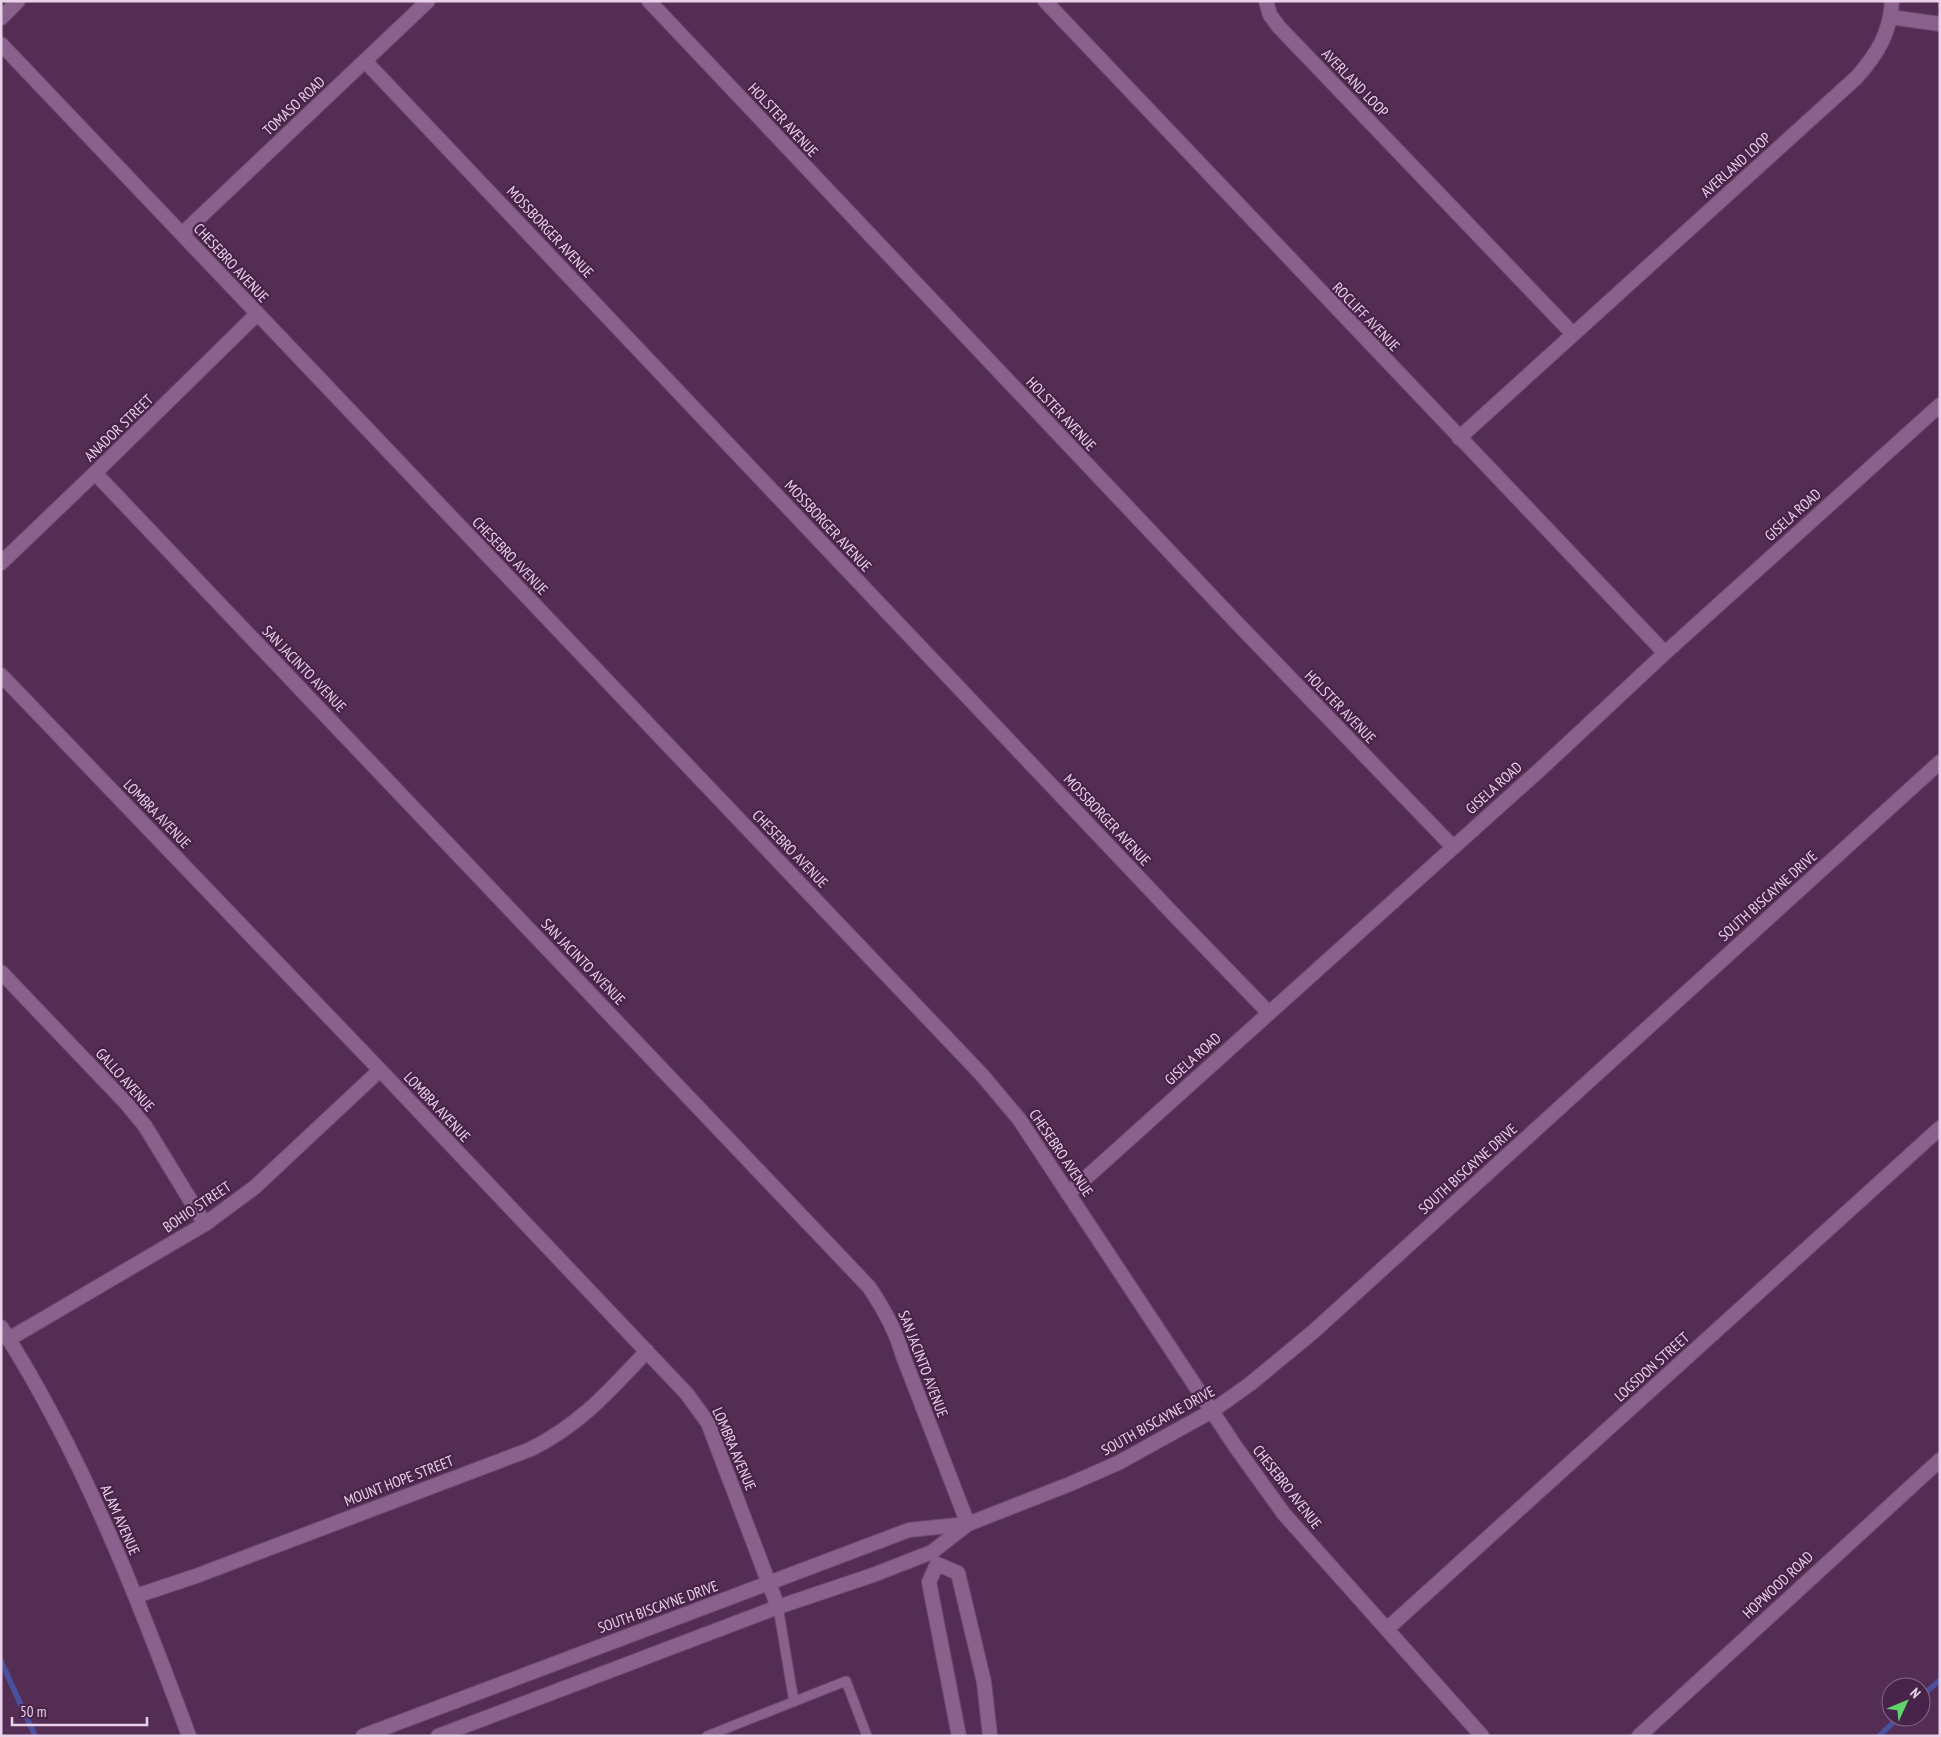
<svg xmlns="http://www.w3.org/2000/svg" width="1941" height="1737" viewBox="0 0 1941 1737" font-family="'PT Sans Narrow',sans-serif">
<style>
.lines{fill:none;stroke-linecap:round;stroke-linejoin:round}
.stream{stroke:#4b509d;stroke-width:5.5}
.service-casing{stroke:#6d4c6e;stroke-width:11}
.minor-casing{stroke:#6d4c6e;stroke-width:16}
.tertiary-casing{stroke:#6d4c6e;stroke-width:16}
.service{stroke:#8a618c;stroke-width:9}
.minor{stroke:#8a618c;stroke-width:14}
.tertiary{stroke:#8a618c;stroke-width:14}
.labels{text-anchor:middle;stroke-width:4.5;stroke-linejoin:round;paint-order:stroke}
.street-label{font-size:15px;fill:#e9d2e9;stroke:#48234a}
</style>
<rect width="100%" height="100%" fill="#542d55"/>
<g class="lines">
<path class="stream" d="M1,1661l34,75
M1921,1697l19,-17
M1879,1736l20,-19"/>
<g class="service-casing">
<path id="service" d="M778,1607l16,95
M707,1736l139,-55 21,55"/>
</g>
<g class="minor-casing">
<path id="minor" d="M649,1l589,623 215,223
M1045,1l620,652
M1266,1l4,14 9,12 294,307
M1890,17l50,7
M1,18l17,-17
M1,44l981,1031 37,44 216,327 49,68 198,222
M365,61l813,858 91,94
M182,234l246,-233
M1459,438l398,-361c20,-23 33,-43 35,-76
M95,473l774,814c15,22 27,44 34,69l65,168
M1,563l94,-90 162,-159
M1,675l379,395 307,324 21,29 70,184
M1,972l125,131 19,23 60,98
M1068,1194l477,-429 120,-112 275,-248
M1,1327c80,124 137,271 188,409
M9,1339l196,-115 50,-37 125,-117
M136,1596l60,-20 335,-127c50,-25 78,-58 116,-98
M1387,1629l553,-501
M1639,1736l301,-276"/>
</g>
<g class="tertiary-casing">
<path id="tertiary" d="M363,1736l546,-206 58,-6
M438,1736l340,-129 95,-32 59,-23 36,-28 102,-40 48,-21 94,-52 38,-27 63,-52 627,-570
M959,1736l-30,-154 8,-18 21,9 26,109 6,54"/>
</g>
<use href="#service" class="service"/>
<use href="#minor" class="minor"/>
<use href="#tertiary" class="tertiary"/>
</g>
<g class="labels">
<g class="street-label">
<text transform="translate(1355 83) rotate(46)" y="5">AVERLAND LOOP</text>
<text transform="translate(294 106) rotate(-43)" y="5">TOMASO ROAD</text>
<text transform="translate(783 120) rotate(47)" y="5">HOLSTER AVENUE</text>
<text transform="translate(1736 165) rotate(-42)" y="5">AVERLAND LOOP</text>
<text transform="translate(550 232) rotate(47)" y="5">MOSSBORGER AVENUE</text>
<text transform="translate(231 263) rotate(47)" y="5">CHESEBRO AVENUE</text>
<text transform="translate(1366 317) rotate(46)" y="5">ROCLIFF AVENUE</text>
<text transform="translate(1061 414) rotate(47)" y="5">HOLSTER AVENUE</text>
<text transform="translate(119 428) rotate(-44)" y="5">ANADOR STREET</text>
<text transform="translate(1793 515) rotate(-42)" y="5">GISELA ROAD</text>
<text transform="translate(828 526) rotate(47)" y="5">MOSSBORGER AVENUE</text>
<text transform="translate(510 556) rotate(46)" y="5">CHESEBRO AVENUE</text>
<text transform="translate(304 669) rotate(46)" y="5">SAN JACINTO AVENUE</text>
<text transform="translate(1340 707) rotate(46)" y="5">HOLSTER AVENUE</text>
<text transform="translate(1494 788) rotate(-42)" y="5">GISELA ROAD</text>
<text transform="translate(157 814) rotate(46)" y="5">LOMBRA AVENUE</text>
<text transform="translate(1107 820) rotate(47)" y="5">MOSSBORGER AVENUE</text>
<text transform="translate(790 849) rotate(46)" y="5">CHESEBRO AVENUE</text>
<text transform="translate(1768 896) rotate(-42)" y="5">SOUTH BISCAYNE DRIVE</text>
<text transform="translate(583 962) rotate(46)" y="5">SAN JACINTO AVENUE</text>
<text transform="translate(1193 1059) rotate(-42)" y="5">GISELA ROAD</text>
<text transform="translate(125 1080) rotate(48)" y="5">GALLO AVENUE</text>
<text transform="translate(437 1107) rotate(47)" y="5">LOMBRA AVENUE</text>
<text transform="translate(1061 1153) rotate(56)" y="5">CHESEBRO AVENUE</text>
<text transform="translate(1468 1169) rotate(-42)" y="5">SOUTH BISCAYNE DRIVE</text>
<text transform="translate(197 1207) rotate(-34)" y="5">BOHIO STREET</text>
<text transform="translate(923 1364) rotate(69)" y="5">SAN JACINTO AVENUE</text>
<text transform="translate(1652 1367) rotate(-42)" y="5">LOGSDON STREET</text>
<text transform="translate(1158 1421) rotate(-29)" y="5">SOUTH BISCAYNE DRIVE</text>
<text transform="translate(734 1449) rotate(67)" y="5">LOMBRA AVENUE</text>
<text transform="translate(399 1481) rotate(-21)" y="5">MOUNT HOPE STREET</text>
<text transform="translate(1287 1487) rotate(52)" y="5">CHESEBRO AVENUE</text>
<text transform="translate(120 1520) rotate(66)" y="5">ALAM AVENUE</text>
<text transform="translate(1778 1585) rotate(-43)" y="5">HOPWOOD ROAD</text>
<text transform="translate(658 1607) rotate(-20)" y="5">SOUTH BISCAYNE DRIVE</text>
</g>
</g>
<rect width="1941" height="1737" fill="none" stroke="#e9d2e9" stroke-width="5"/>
<g transform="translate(1906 1702) rotate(46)"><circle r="24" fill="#48234a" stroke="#88698a"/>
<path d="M0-4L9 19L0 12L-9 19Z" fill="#5fd56b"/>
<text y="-8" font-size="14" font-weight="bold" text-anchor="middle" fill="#e9d2e9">N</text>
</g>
<path d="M12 1717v8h135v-8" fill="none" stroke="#e9d2e9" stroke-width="2.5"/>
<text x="20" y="1717" font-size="15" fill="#e9d2e9" stroke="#48234a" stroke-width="4" paint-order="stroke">50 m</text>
</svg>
